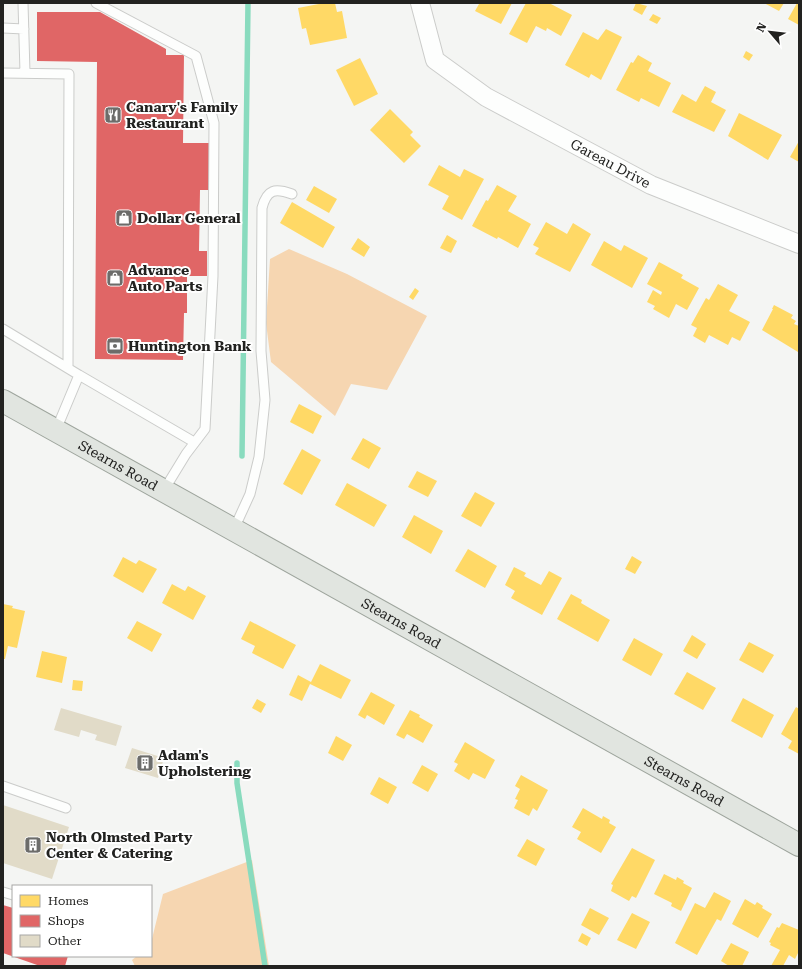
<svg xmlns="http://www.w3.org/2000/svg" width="802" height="969" viewBox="0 0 802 969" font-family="'Roboto Serif',serif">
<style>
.green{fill:#f6d6b1}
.homes{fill:#ffd966}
.shops{fill:#e06666}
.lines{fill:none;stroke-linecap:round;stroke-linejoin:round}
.stream{stroke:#89dbbe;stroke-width:5.5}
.building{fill:#e1dbc8}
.service-casing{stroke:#cbccca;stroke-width:11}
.minor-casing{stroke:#cbccca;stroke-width:20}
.primary-casing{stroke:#9ea59d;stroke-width:24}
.service{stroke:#fdfefd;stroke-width:9}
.minor{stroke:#fdfefd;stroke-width:18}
.primary{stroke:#e1e5e0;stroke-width:22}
.labels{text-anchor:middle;stroke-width:4;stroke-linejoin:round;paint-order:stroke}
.poi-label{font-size:14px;font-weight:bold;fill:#222220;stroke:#fff;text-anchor:start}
.street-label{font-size:14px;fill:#222220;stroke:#fff}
</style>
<rect width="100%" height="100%" fill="#f4f5f3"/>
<path class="green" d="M289,249l58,25 80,42 -40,74 -36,-6 -16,32 -64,-54 -5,-39 4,-64z
M252,860l17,106h-134l-3,-6 5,-4h14v-13l12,-49z"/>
<path class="homes" d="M324,3h11l2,9 5,-1 5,27 -37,7 -4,-17 -4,1 -4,-21z
M476,3h36l-11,21 -26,-13 4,-7z
M526,3h23l23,12 -11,21 -14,-8 -1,3 -10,-5 -9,17 -18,-9z
M636,3l11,3 -5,9 -9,-5z
M764,3h20l-5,8z
M797,3h2v22l-11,-6z
M653,14l8,4 -4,6 -8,-4z
M606,29l16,8 -21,43 -10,-6 -2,4 -24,-13 18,-33 15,8z
M746,51l7,4 -4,6 -6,-4z
M638,55l14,8 -4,8 23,12 -12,24 -18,-9 -2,4 -23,-12 15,-28 2,1z
M360,58l18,36 -24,12 -18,-36z
M705,86l11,6 -5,10 15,8 -12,22 -42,-20 10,-18 14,8z
M390,109l23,23 -3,3 11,11 -17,17 -34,-33z
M739,113l43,22 -14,25 -40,-24z
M799,141v21l-9,-5z
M439,165l21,12 4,-8 20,10 -22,41 -20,-11 7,-13 -21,-11z
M497,185l20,11 -9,15 23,13 -13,24 -20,-11 -1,2 -25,-13 14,-26 2,1z
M314,186l23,13 -8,14 -23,-13z
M292,202l43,25 -12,21 -43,-25z
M546,222l21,12 6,-11 18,11 -21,38 -35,-18 4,-6 -6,-3z
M447,235l10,6 -6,12 -11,-5z
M358,238l12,9 -6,10 -13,-8z
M604,241l17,10 3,-6 24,13 -16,30 -41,-23z
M659,262l24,13 -2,3 18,10 -12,22 -11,-6 -7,14 -16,-9 2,-3 -8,-4 6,-12 8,5 1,-3 -15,-8z
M718,284l20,11 -9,16 21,11 -10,19 -8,-4 -4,8 -19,-10 -4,8 -12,-7 4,-8 -6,-3 15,-27 3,2z
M415,288l4,3 -6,9 -4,-3z
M774,305l19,10 -2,3 5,3 -2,3 5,2 -1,26 -36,-22 11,-21h-1z
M299,404l23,12 -9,18 -23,-12z
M363,438l18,10 -12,21 -18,-10z
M302,449l19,11 -19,35 -19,-11z
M417,471l20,10 -9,16 -20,-10z
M347,483l40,22 -13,22 -39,-22z
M475,492l20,11 -14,24 -20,-11z
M414,515l29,16 -12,23 -29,-17z
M468,549l29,17 -12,22 -30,-17z
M632,556l10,6 -7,12 -10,-5z
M123,557l13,7 3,-4 18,9 -14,24 -30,-17z
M514,567l12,6 -2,3 17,9 8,-14 13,7 -20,37 -31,-17 4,-7 -10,-6z
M172,584l13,7 3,-5 18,10 -13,24 -31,-17z
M571,594l11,6 -1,3 29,17 -12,22 -41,-23z
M3,604l10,2 -1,2 13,3 -8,37 -9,-2 -3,13h-2z
M137,621l25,13 -10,18 -25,-14z
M250,621l46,24 -13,24 -31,-16 3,-7 -14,-7z
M692,635l14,9 -9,15 -14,-8z
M634,638l29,16 -12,22 -29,-16z
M749,642l25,13 -11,18 -24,-13z
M42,651l25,6 -5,26 -26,-6z
M320,664l31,16 -10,19 -31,-15 -8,17 -13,-6 9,-20 13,7z
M687,672l29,16 -13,22 -29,-16z
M73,680l10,1 -1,10 -10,-1z
M371,692l24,13 -11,20 -17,-10 -2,4 -7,-4z
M743,698l31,17 -12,23 -31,-17z
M257,699l9,5 -5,9 -9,-5z
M796,707l3,2v45l-11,-6 4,-7 -11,-7z
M410,710l10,5 -1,2 14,8 -10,18 -16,-9 -3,5 -8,-4z
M336,736l16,9 -9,16 -15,-8z
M465,742l30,18 -10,19 -12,-6 -4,7 -15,-9 4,-7 -4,-2z
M422,765l16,9 -10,18 -16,-9z
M521,775l27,15 -11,21 -4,-3 -4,8 -15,-8 4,-8 -3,-1 5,-10 -5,-3z
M379,777l18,10 -9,17 -18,-10z
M583,808l19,11 1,-3 7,4 -1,3 7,4 -15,26 -24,-14 4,-7 -9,-5z
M527,839l18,10 -9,17 -19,-10z
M632,848l23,12 -19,38 -4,-2 -3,5 -18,-10 2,-6 -2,-1z
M664,874l12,6 1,-3 7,4 -1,2 9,5 -11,23 -10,-5 1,-3 -18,-9z
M714,892l17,9 -10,20 -4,-2 -20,36 -22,-12 20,-40 10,5z
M745,899l10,6 2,-3 6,4 -1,2 10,6 -14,24 -26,-14z
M590,908l19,10 -10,17 -18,-10z
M632,913l18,9 -14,27 -19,-9z
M782,923l17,7v21l-4,8 -6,-4 -6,11h-12l9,-16 -10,-5 1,-2 -2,-1 8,-15 2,1z
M582,933l9,5 -4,8 -9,-5z
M731,943l18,9 -7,14h-13l-8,-5z"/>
<path class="shops" d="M37,12h63l66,37v6h18l-1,88h26v47h-9l-1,61h8v25h-20v37h-3l-1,47 -88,-1 2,-297 -60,-1z
M3,905l10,3v48h55l-3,10h-25l-37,-13z"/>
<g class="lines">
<path class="stream" d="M242,456l6,-453
M237,763v20l28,183"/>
</g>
<path class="building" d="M61,708l61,18 -6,20 -21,-6 2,-5 -16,-5 -2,7 -25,-7z
M132,748l32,10 -6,20 -33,-10z
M3,805l66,22 -17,52 -49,-16z"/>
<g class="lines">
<g class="service-casing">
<path id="service" d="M23,3l2,70
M96,3l100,53 18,67 -1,153 -8,153 -19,25 -22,36
M3,28l21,1
M3,73l66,1 -1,294
M3,329l76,46 -23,55
M79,375l115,67
M234,529l16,-35 9,-37 6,-57 -4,-49 1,-143c5,-19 13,-20 30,-14
M3,786l63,22
M3,892l10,3"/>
</g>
<g class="minor-casing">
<g id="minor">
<path id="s1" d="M420,3l15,57 51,37 165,88 148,59"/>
</g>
</g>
<g class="primary-casing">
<g id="primary">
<path id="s2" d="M3,401l796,444"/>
</g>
</g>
<use href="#service" class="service"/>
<use href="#minor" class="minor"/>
<use href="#primary" class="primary"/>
</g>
<defs>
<g id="restaurant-square" transform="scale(0.9)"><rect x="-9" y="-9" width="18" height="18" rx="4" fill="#6c6c6a" stroke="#fff"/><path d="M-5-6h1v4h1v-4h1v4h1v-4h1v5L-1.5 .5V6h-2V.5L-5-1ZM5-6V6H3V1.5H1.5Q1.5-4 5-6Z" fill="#fff"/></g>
<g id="shop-square" transform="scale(0.9)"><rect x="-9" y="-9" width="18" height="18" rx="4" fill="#6c6c6a" stroke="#fff"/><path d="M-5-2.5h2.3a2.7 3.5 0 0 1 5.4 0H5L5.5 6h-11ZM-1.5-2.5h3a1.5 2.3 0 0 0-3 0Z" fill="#fff"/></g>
<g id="bank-square" transform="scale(0.9)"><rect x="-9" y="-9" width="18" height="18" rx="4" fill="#6c6c6a" stroke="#fff"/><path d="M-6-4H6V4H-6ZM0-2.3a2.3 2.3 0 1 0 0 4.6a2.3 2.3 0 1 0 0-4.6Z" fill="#fff"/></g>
<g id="building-square" transform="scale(0.9)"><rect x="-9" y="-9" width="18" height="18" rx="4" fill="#6c6c6a" stroke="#fff"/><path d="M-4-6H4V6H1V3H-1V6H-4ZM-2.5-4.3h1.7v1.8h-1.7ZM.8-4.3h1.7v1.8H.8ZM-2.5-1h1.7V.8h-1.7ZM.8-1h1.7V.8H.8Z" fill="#fff"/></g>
</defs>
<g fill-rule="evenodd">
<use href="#restaurant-square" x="113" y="115"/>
<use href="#shop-square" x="124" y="218"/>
<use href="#shop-square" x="115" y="278"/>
<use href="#bank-square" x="115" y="346"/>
<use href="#building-square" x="145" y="763"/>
<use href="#building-square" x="33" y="845"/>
</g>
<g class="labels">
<g class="poi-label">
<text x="126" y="112">Canary's Family<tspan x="126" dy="16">Restaurant</tspan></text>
<text x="137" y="223">Dollar General</text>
<text x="128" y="275">Advance<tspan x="128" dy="16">Auto Parts</tspan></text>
<text x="128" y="351">Huntington Bank</text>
<text x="158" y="760">Adam's<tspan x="158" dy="16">Upholstering</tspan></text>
<text x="46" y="842">North Olmsted Party<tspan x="46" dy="16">Center &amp; Catering</tspan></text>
</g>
<g class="street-label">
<text dy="5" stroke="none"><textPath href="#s1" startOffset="263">Gareau Drive</textPath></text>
<text dy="5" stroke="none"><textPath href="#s2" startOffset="132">Stearns Road</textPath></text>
<text dy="5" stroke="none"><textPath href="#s2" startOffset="456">Stearns Road</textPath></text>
<text dy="5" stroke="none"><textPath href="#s2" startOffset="780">Stearns Road</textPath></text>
</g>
</g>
<rect width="802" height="969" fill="none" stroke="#222220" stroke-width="8"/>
<rect x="12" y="885" width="140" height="72" fill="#ffffff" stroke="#a7a7a6"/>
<rect x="20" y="895" width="20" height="12" fill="#ffd966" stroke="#a7a7a6"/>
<text x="48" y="905" font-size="12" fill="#222220">Homes</text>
<rect x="20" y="915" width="20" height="12" fill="#e06666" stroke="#a7a7a6"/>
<text x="48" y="925" font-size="12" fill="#222220">Shops</text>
<rect x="20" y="935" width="20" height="12" fill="#e1dbc8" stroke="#a7a7a6"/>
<text x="48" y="945" font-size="12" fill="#222220">Other</text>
<g transform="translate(770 32) rotate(298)" stroke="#ffffff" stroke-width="3" paint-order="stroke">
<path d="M0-3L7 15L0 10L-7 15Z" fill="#222220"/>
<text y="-6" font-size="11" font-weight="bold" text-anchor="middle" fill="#222220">N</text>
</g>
</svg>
